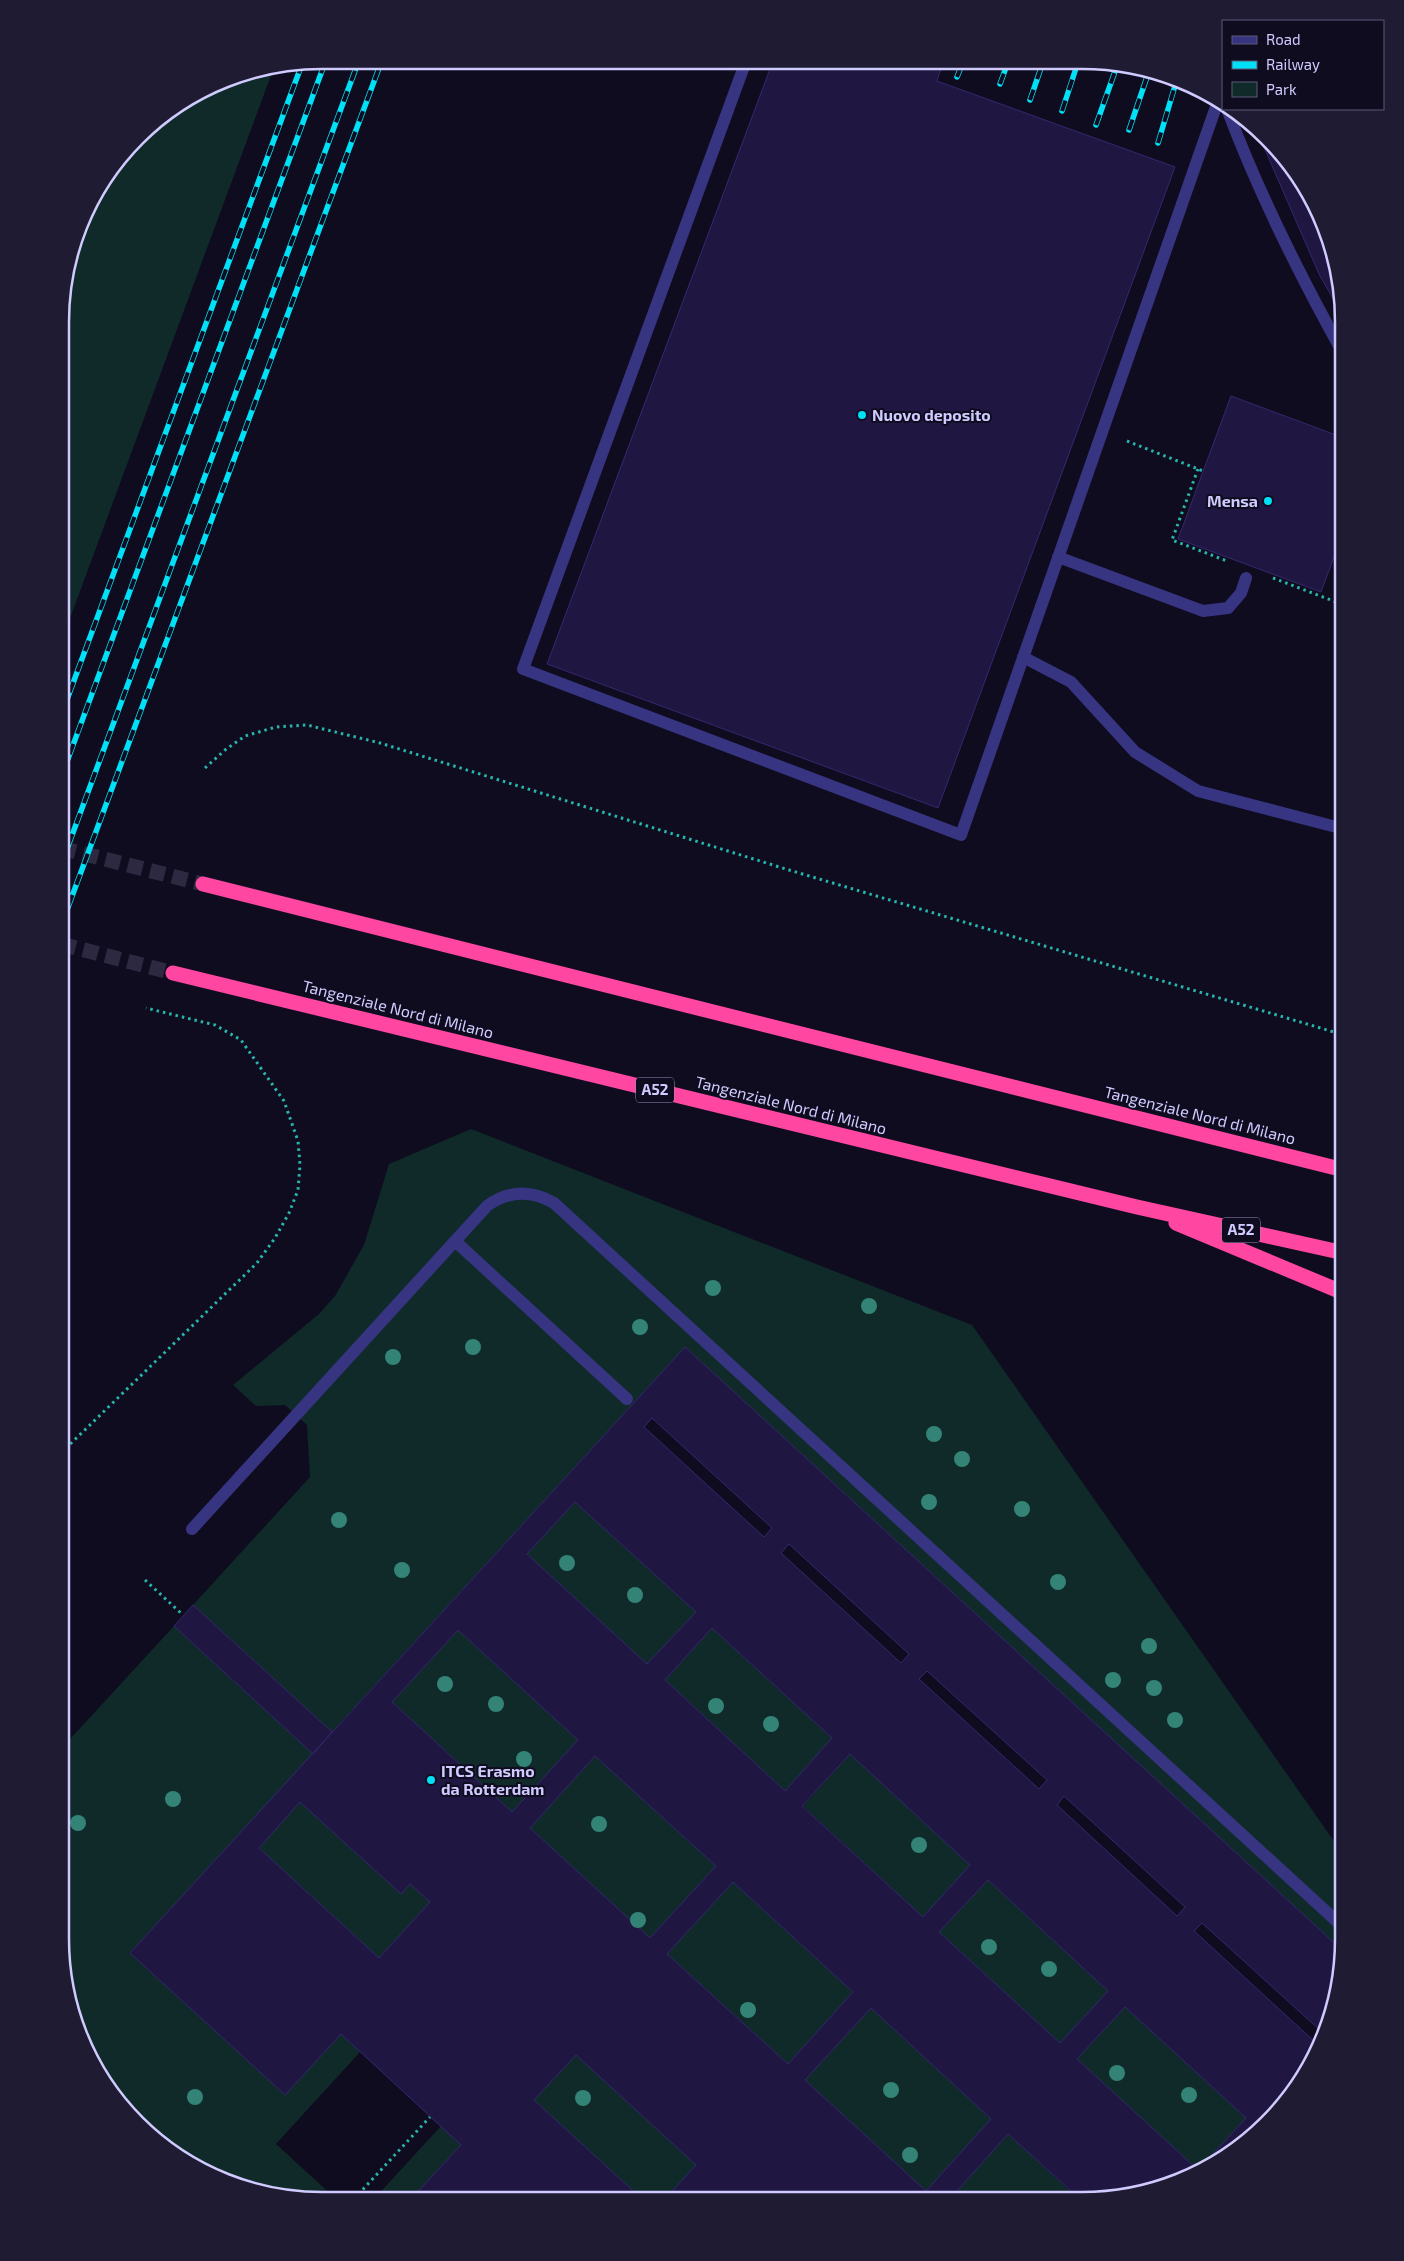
<svg xmlns="http://www.w3.org/2000/svg" width="1404" height="2261" viewBox="0 0 1404 2261" font-family="'Exo 2',sans-serif">
<style>
.green{fill:#0f2a29}
.building{fill:#1f1742;stroke:#35286f;fill-rule:evenodd}
.lines{fill:none;stroke-linecap:round;stroke-linejoin:round}
.highway-tunnel{stroke:#2c2941;stroke-width:15;stroke-dasharray:15 8;stroke-linecap:butt}
.path{stroke:#28b6ac;stroke-width:3;stroke-dasharray:2.5 4;stroke-linecap:butt}
.minor{stroke:#373581;stroke-width:12}
.highway{stroke:#ff46a1;stroke-width:15}
.rail-casing{stroke:#00e0f6;stroke-width:5.5}
.rail{stroke:#0f0c20;stroke-width:4;stroke-dasharray:11;stroke-linecap:butt}
.tree{fill:#348377}
.poi-dot{fill:#00e0f6;stroke:#0f0c20;stroke-width:2}
.labels{text-anchor:middle;stroke-width:4;stroke-linejoin:round;paint-order:stroke}
.shield{fill:#0f0c20;stroke:#9692bc;stroke-width:1}
.shield-label{font-size:15px;font-weight:bold;fill:#d0cbff}
.poi-label{font-size:16px;font-weight:bold;fill:#d0cbff;stroke:#0f0c20;text-anchor:start}
.street-label{font-size:16px;fill:#d0cbff;stroke:#0f0c20}
.rim{fill:none;stroke:#d0cbff;stroke-width:2.5}
</style>
<rect width="100%" height="100%" fill="#0f0c20"/>
<path class="green" d="M273,70l-204,551 -7,-2v-331l25,-82 45,-58 33,-33 57,-35z
M471,1129l501,196 371,529v97l-658,-604 -353,385 -139,-127 117,-128 -3,-52 -22,-20 -29,1 -23,-21 86,-71 16,-18 29,-51 25,-81z
M575,1502l121,110 -49,52 -120,-110z
M174,1626l139,128 -183,199 155,142 56,-61 19,18 -84,92 58,53 -2,2h-44l-66,-18 -49,-28v-3l-62,-57 -31,-54 -20,-100v-189z
M712,1628l120,110 -47,53 -120,-111z
M458,1630l120,110 -66,72 -120,-110z
M850,1754l120,111 -47,52 -120,-111z
M595,1756l121,110 -66,72 -120,-110z
M300,1802l101,92 9,-10 20,18 -51,56 -120,-110z
M988,1880l120,111 -48,52 -121,-111z
M733,1882l120,110 -65,72 -121,-110z
M1125,2007l121,111 -48,52 -121,-111z
M871,2008l120,111 -65,72 -121,-111z
M576,2055l120,110 -32,35h-21l-109,-100z
M441,2126l20,19 -50,54h-37z
M1008,2134l73,67h-133z"/>
<path class="building" d="M773,61l170,1 -6,19 238,86 -237,641 -391,-144z
M1256,129l34,34 34,59 18,92 -22,-38z
M1231,396l113,42v92l-23,62 -143,-53z
M685,1347l658,604 -19,88 -34,59 -49,49 -59,34 -100,20 -74,-67 -60,67 -284,-1 32,-35 -120,-110 -42,45 109,100 -232,-1 50,-54 -120,-111 -56,61 -155,-142zM652,1418l120,110 -8,9 -120,-110zM575,1502l121,110 -49,52 -120,-110zM789,1544l120,110 -8,9 -120,-110zM712,1628l120,110 -47,53 -120,-111zM458,1630l120,110 -66,72 -120,-110zM927,1671l120,109 -8,9 -120,-110zM850,1754l120,111 -47,52 -121,-111zM595,1756l121,110 -66,72 -120,-110zM1064,1796l121,111 -8,9 -120,-111zM300,1802l101,92 9,-10 20,18 -51,56 -120,-110zM988,1880l120,111 -48,52 -121,-111zM733,1882l120,110 -65,72 -121,-110zM1202,1923l121,110 -8,9 -121,-111zM1125,2007l121,111 -48,52 -121,-111zM871,2008l120,111 -65,72 -121,-111z
M193,1605l139,127 -19,22 -139,-128z"/>
<g class="lines">
<path class="highway-tunnel" d="M61,848l142,36
M61,944l112,29"/>
<path class="path" d="M1127,441l76,30
M1198,469l-26,71 55,21
M1273,578l71,27
M205,768l20,-18 20,-14 31,-9 31,-2 73,18 409,127 555,165
M61,1453l196,-190 18,-25 14,-25 9,-23 2,-25 -2,-24 -14,-40 -43,-61 -26,-15 -69,-17
M145,1580l38,35
M354,2199l76,-82"/>
<path class="minor" d="M746,61l-223,608 438,166 257,-734
M1227,109c32,85 73,167 117,246
M1058,557l145,54 25,-3 13,-15 5,-15
M1023,657l48,25 64,70 63,39 146,38
M455,1241l172,158
M192,1529l295,-323c22,-16 44,-16 67,-3l789,724"/>
<path class="highway" d="M203,884l1141,286
M173,973l964,234 207,46
M1176,1223l168,70"/>
<g class="rail-casing">
<path id="rail" d="M957,77l6,-15
M1000,84l8,-22
M1030,100l13,-38
M1062,111l16,-49
M1096,125l22,-62
M1129,130l20,-59
M1158,143l19,-64
M62,713l240,-649
M62,775l264,-715
M61,865l298,-805
M61,926l321,-866"/>
</g>
<use href="#rail" class="rail"/>
</g>
<g class="tree">
<circle cx="713" cy="1288" r="8"/>
<circle cx="869" cy="1306" r="8"/>
<circle cx="640" cy="1327" r="8"/>
<circle cx="473" cy="1347" r="8"/>
<circle cx="393" cy="1357" r="8"/>
<circle cx="934" cy="1434" r="8"/>
<circle cx="962" cy="1459" r="8"/>
<circle cx="929" cy="1502" r="8"/>
<circle cx="1022" cy="1509" r="8"/>
<circle cx="339" cy="1520" r="8"/>
<circle cx="567" cy="1563" r="8"/>
<circle cx="402" cy="1570" r="8"/>
<circle cx="1058" cy="1582" r="8"/>
<circle cx="635" cy="1595" r="8"/>
<circle cx="1149" cy="1646" r="8"/>
<circle cx="1113" cy="1680" r="8"/>
<circle cx="445" cy="1684" r="8"/>
<circle cx="1154" cy="1688" r="8"/>
<circle cx="496" cy="1704" r="8"/>
<circle cx="716" cy="1706" r="8"/>
<circle cx="1175" cy="1720" r="8"/>
<circle cx="771" cy="1724" r="8"/>
<circle cx="524" cy="1759" r="8"/>
<circle cx="173" cy="1799" r="8"/>
<circle cx="78" cy="1823" r="8"/>
<circle cx="599" cy="1824" r="8"/>
<circle cx="919" cy="1845" r="8"/>
<circle cx="638" cy="1920" r="8"/>
<circle cx="989" cy="1947" r="8"/>
<circle cx="1049" cy="1969" r="8"/>
<circle cx="748" cy="2010" r="8"/>
<circle cx="1117" cy="2073" r="8"/>
<circle cx="891" cy="2090" r="8"/>
<circle cx="1189" cy="2095" r="8"/>
<circle cx="195" cy="2097" r="8"/>
<circle cx="583" cy="2098" r="8"/>
<circle cx="910" cy="2155" r="8"/>
</g>
<g class="poi-dot">
<circle cx="862" cy="415" r="5"/>
<circle cx="1268" cy="501" r="5"/>
<circle cx="431" cy="1780" r="5"/>
</g>
<g class="labels">
<g class="shield">
<rect x="636" y="1077.5" width="38" height="25" rx="4"/>
<rect x="1222" y="1217.5" width="38" height="25" rx="4"/>
</g>
<g class="shield-label">
<text x="655" y="1095">A52</text>
<text x="1241" y="1235">A52</text>
</g>
<g class="poi-label">
<text x="872" y="421">Nuovo deposito</text>
<text x="1258" y="507" text-anchor="end">Mensa</text>
<text x="441" y="1777">ITCS Erasmo<tspan x="441" dy="18">da Rotterdam</tspan></text>
</g>
<g class="street-label">
<text transform="translate(398 1009) rotate(14)" y="6">Tangenziale Nord di Milano</text>
<text transform="translate(791 1105) rotate(14)" y="6">Tangenziale Nord di Milano</text>
<text transform="translate(1200 1115) rotate(14)" y="6">Tangenziale Nord di Milano</text>
</g>
</g>
<path d="M0 0H1404V2261H0ZM322 69H1082A253 253 0 0 1 1335 322V1939A253 253 0 0 1 1082 2192H322A253 253 0 0 1 69 1939V322A253 253 0 0 1 322 69Z" fill="#1e1b32" fill-rule="evenodd"/>
<path class="rim" d="M322 69H1082A253 253 0 0 1 1335 322V1939A253 253 0 0 1 1082 2192H322A253 253 0 0 1 69 1939V322A253 253 0 0 1 322 69Z"/>
<rect x="1222" y="20" width="162" height="90" fill="#0f0c20" stroke="#5c5879"/>
<rect x="1232" y="36" width="25" height="8" fill="#373581" stroke="#5c5879"/>
<text x="1266" y="45" font-size="15" fill="#d0cbff">Road</text>
<rect x="1232" y="61" width="25" height="8" fill="#00e0f6" stroke="#5c5879"/>
<text x="1266" y="70" font-size="15" fill="#d0cbff">Railway</text>
<rect x="1232" y="82" width="25" height="15" fill="#0f2a29" stroke="#5c5879"/>
<text x="1266" y="95" font-size="15" fill="#d0cbff">Park</text>
</svg>
